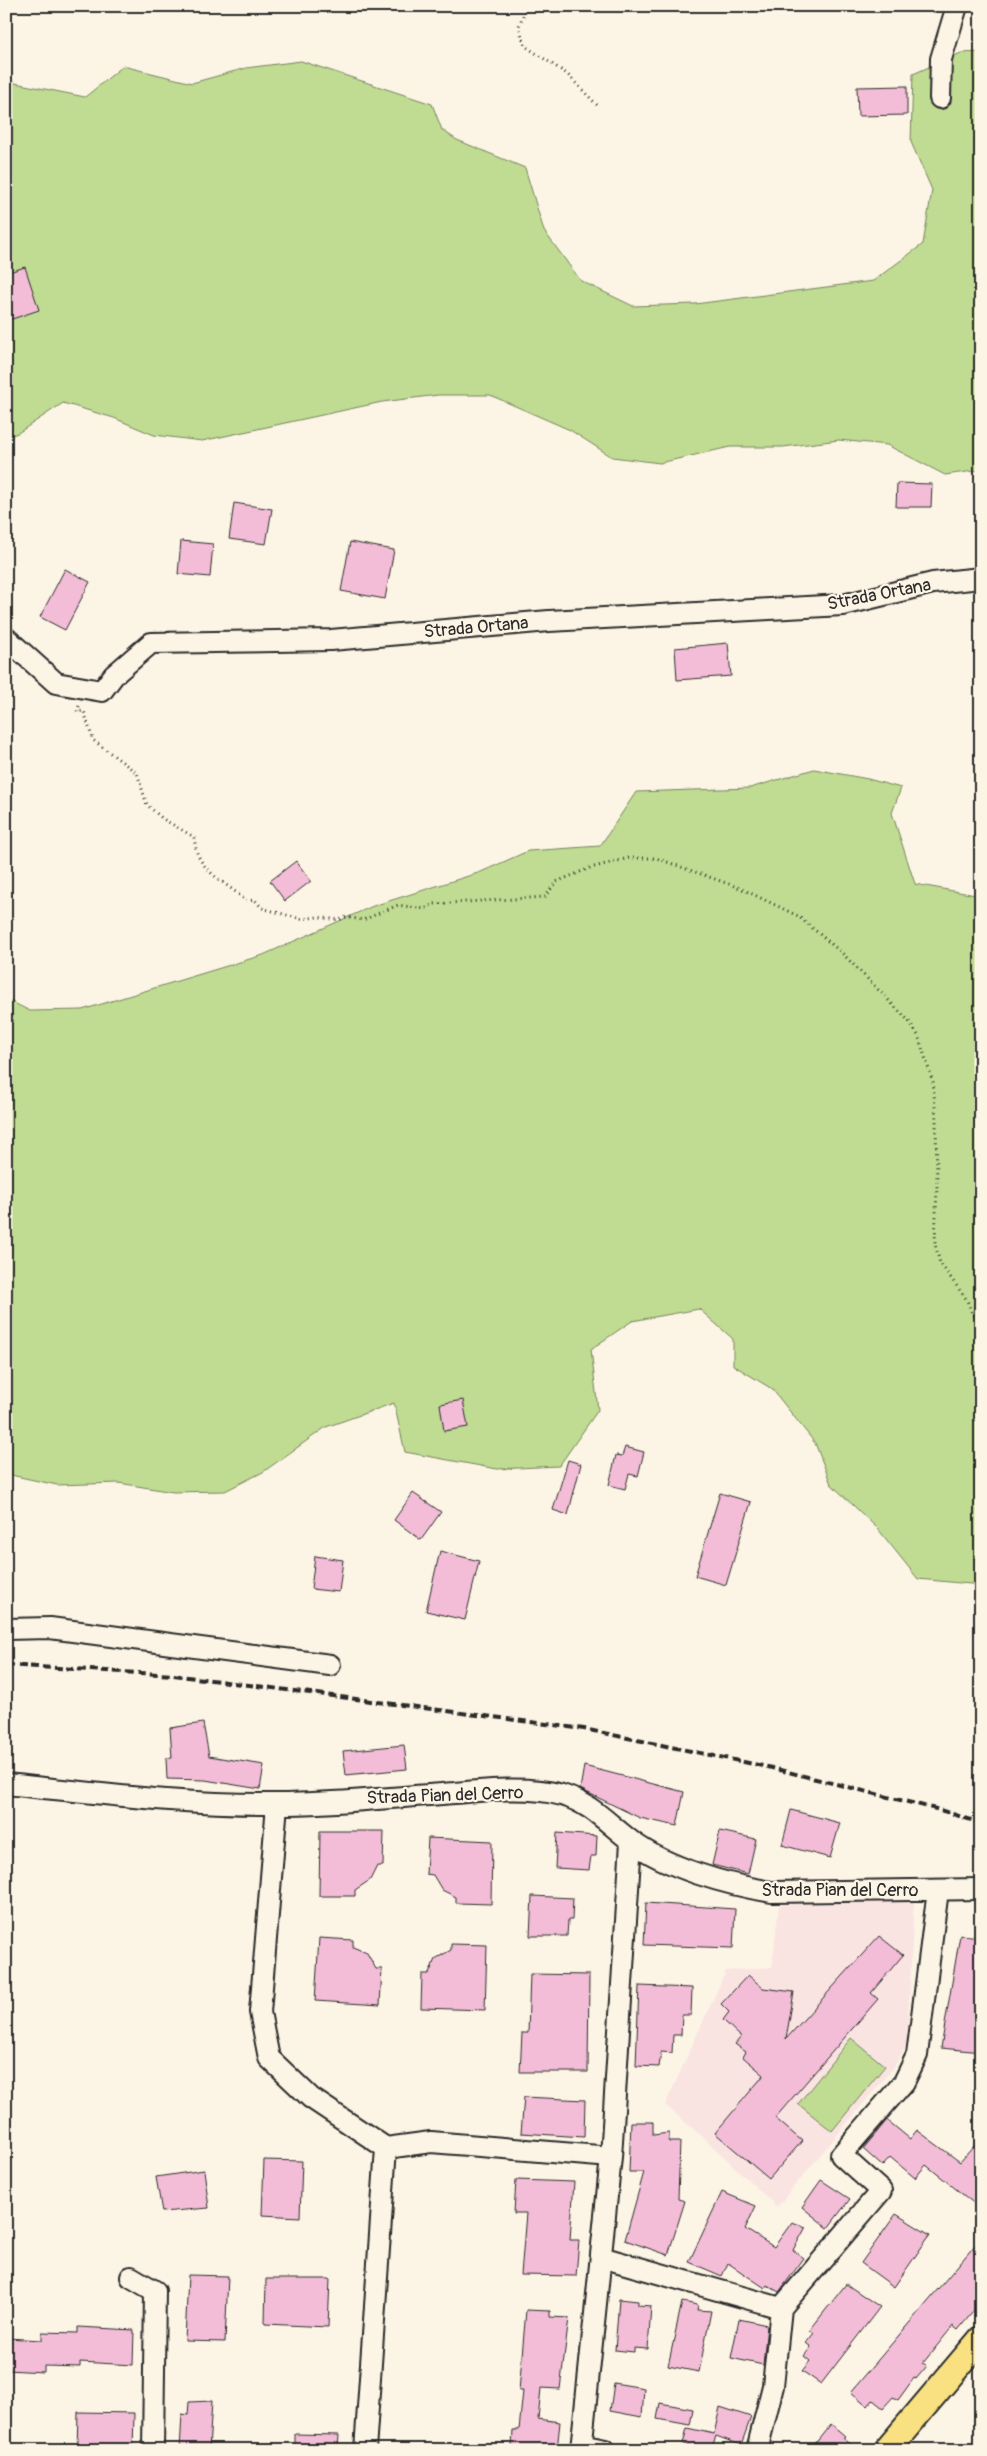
<svg xmlns="http://www.w3.org/2000/svg" width="987" height="2456" viewBox="0 0 987 2456" font-family="Pangolin,sans-serif">
<style>
.built{fill:#f9e4e1}
.green{fill:#c0db92;stroke:#76835e}
.building{fill:#f3bdd7;stroke:#2b2b2b}
.lines{fill:none;stroke-linecap:round;stroke-linejoin:round}
.minor-casing{stroke:#2b2b2b;stroke-width:24}
.major-casing{stroke:#2b2b2b;stroke-width:29}
.path{stroke:#2b2b2b;stroke-width:3;stroke-dasharray:1 4;stroke-linecap:butt}
.minor{stroke:#fcf5e5;stroke-width:20}
.major{stroke:#f9e181;stroke-width:25}
.rail{stroke:#2b2b2b;stroke-width:4;stroke-dasharray:8 4;stroke-linecap:butt}
.labels{text-anchor:middle;stroke-width:4.5;stroke-linejoin:round;paint-order:stroke}
.street-label{font-size:18px;fill:#2b2b2b;stroke:#fcf5e5}
</style>
<rect width="100%" height="100%" fill="#fcf5e5"/>
<filter id="ink" filterUnits="userSpaceOnUse"><feTurbulence type="fractalNoise" baseFrequency=".02" numOctaves="2"/><feDisplacementMap in="SourceGraphic" scale="10" xChannelSelector="R" yChannelSelector="G"/><feConvolveMatrix kernelMatrix="1 2 1 2 8 2 1 2 1" color-interpolation-filters="sRGB"/></filter>
<g filter="url(#ink)">
<path class="built" d="M914,1901l-7,144 -13,22 -117,140 -71,-67 -41,-35 61,-134 46,-4 7,-62z"/>
<path class="green" d="M981,52v418l-36,5 -58,-30 -48,-5 -56,7h-53l-70,16 -48,-6 -42,-27 -80,-35h-52l-56,7 -180,39 -48,-6 -40,-17 -51,-15 -45,30 -12,4v-359l9,5 70,14 38,-31 69,17 54,-15 55,-7 131,43 10,26 15,10 68,28 19,63 37,50 52,25 62,-2 178,-23 50,-37 9,-54 -21,-48 2,-68 48,-21z
M814,769l54,10 33,9 -9,25 23,71 66,12v689l-63,-6 -40,-50 -47,-45 -16,-41 -43,-54 -39,-24v-26l-34,-30 -67,12 -41,28 7,61 -39,56 -62,3 -92,-17 -11,-49 -68,24 -63,45 -38,19 -52,1 -54,-9 -62,2 -51,-11v-475l24,12 52,-1 181,-55 110,-49 108,-34 47,-21 72,-5 36,-54 114,-4z
M851,2038l34,28 -53,65 -34,-27z"/>
<path class="building" d="M907,86v29l-49,1 -1,-29z
M25,267l14,43 -33,11v-48z
M897,483l35,1 -1,23h-35z
M234,503l38,6 -6,35 -37,-5z
M181,541l32,3 -3,33 -32,-3z
M350,542l44,8 -9,49 -44,-8z
M65,569l25,13 -25,48 -25,-13z
M728,643l3,33 -54,4 -2,-32z
M296,861l15,20 -26,20 -15,-20z
M463,1400l5,27 -24,4 -4,-27z
M625,1447l19,5 -6,24 -9,-2 -4,15 -16,-4 7,-30 6,1z
M568,1460l13,4 -13,51 -15,-5z
M413,1493l28,19 -20,28 -27,-20z
M720,1493l31,9 -25,83 -31,-9z
M440,1551l39,10 -14,59 -39,-9z
M315,1556l28,4 -4,32 -28,-3z
M203,1723l6,33 55,9 -4,24 -55,-9 -38,-1 -1,-21h6l-2,-30z
M404,1745l3,24 -61,6 -3,-24z
M584,1766l100,26 -7,34 -37,-8 -60,-29z
M791,1810l49,13 -10,35 -48,-13z
M320,1831h64l-1,35h-6l-7,14 -15,10v6h-36z
M720,1831l36,8 -8,35 -36,-9z
M557,1833l40,3 -1,20h-5l-2,14 -34,-2z
M428,1838l64,3 -1,63 -35,-1v-6l-14,-7 -9,-15 -7,-1z
M532,1896l41,2 -1,22h-4l-1,16h-37z
M646,1903l89,6 -2,39 -89,-3z
M960,1935l21,2v115l-40,-4z
M879,1936l24,19 -32,38 7,6 -103,119 27,23 -33,38 -54,-46 49,-58 -21,-18 3,-5 -11,-8 6,-7 -18,-17 6,-8 -8,-8 27,-29 15,13 31,4 -8,47z
M319,1938l34,2v7l14,6 9,16h6l-2,36 -65,-4z
M451,1944l36,1 -2,65 -64,-2 1,-34h7l6,-15 16,-9z
M530,1974l59,1 -1,97h-68l2,-39h6z
M639,1986l53,2 -1,27h-9l-1,20h-8l-1,18 -11,-1 -2,15 -23,-1z
M524,2097l61,3 -1,37 -63,-4z
M887,2120l23,19 7,-9 43,32 21,-24v71l-55,-44 -11,13 -25,-21 -8,9 -19,-17z
M631,2122h22v13l16,-2v9h11l-2,57 7,2 -17,54 -43,-15 19,-68h-15z
M264,2160l38,1 -2,56 -38,-2z
M204,2170l5,38 -47,4 -6,-35z
M516,2180l58,2 -4,58h9l-3,36 -55,-1 5,-62h-12z
M821,2180l29,19 -22,29 -26,-21z
M722,2192l34,14 -11,23 29,18 18,-25 14,5 -13,23 11,8 -25,34 -12,-7 -2,3 -37,-25 -6,13 -33,-14z
M896,2214l34,21 -36,52 -33,-24z
M981,2238v64l-23,28 -5,-4 -30,37 4,3 -11,13 -2,-1 -16,22 -5,-3 -10,11 -10,-8 -5,6 -17,-14z
M188,2275l40,1 -3,66 -40,-1z
M266,2279h64l-2,48 -63,-3z
M846,2284l34,23 -59,77 -19,-13 8,-10 -6,-5 7,-9 -5,-4 8,-10 -4,-3z
M619,2299l19,2v4l13,1 -3,43 -14,-1v4l-19,-2z
M682,2302l16,3 -1,5 14,1 -12,61 -31,-6z
M526,2310l24,1v6l19,1 -9,71 -19,-1 -3,31 22,3 -3,28 -45,-3 1,-17h6l4,-39h-4z
M739,2319l28,6 -4,40 -32,-7z
M78,2327l56,3 -1,35 -53,-3v5l-36,-1v6l-38,-2v-32l36,2v-8l36,1z
M614,2383l30,5 -2,29 -32,-6z
M212,2401l-3,49h-29l2,-36 6,1 1,-13z
M660,2403l33,6 -3,16 -33,-6z
M720,2407l31,10 -10,28 -25,-9 -5,14 -28,-6 4,-16 27,6z
M78,2412l56,1 -1,37h-56z
M831,2424l14,12 -2,2 15,12h-48z
M295,2434l44,1 -1,15h-43z"/>
<g class="lines">
<g class="minor-casing">
<path id="minor" d="M940,98l1,-39 16,-53
M6,638l50,45 46,8 12,-16 37,-32 180,-3 218,-19 294,-16 90,-22 48,-5
M6,1629l44,-1 280,37
M6,1784c90,9 179,21 270,20 59,0 119,-7 179,-11 32,-3 75,-7 107,2 30,9 45,28 69,46 36,27 97,44 141,51l209,-3
M277,1804l-17,208 9,46 42,40 75,50 45,-6 180,15
M601,2257l180,51
M131,2277l24,14 -2,159
M581,2445l24,5
M365,2450l21,-302
M581,2450l30,-293 20,-315
M757,2450l16,-64 8,-78 100,-117 -40,-36 63,-73 13,-27 21,-165"/>
</g>
<g class="major-casing">
<path id="major" d="M887,2450l94,-111"/>
</g>
<path class="path" d="M527,6l-8,20 6,20 42,28 32,33
M79,706l-2,6 7,-1 9,29 44,33 10,32 16,14 31,18c1,6 2,16 6,22 10,18 32,28 46,42l9,-1 7,8 39,11 16,-2 22,3 7,-3 17,3 35,-15 27,4 8,-5 112,-7 11,-15 34,-14 39,-10h27l84,30 58,28 44,37 66,67 10,15 15,47 3,36 1,68 -2,58 5,19 27,37 5,14 9,9"/>
<use href="#minor" class="minor"/>
<use href="#major" class="major"/>
<path class="rail" d="M6,1665l167,10 411,54 184,38 172,43 41,13"/>
</g>
</g>
<g class="labels">
<g class="street-label">
<text transform="translate(879 594) rotate(-11)" y="6">Strada Ortana</text>
<text transform="translate(476 627) rotate(-5)" y="6">Strada Ortana</text>
<text transform="translate(445 1795) rotate(-2)" y="6">Strada Pian del Cerro</text>
<text x="840" y="1896">Strada Pian del Cerro</text>
</g>
</g>
<rect width="987" height="2456" fill="none" stroke="#fcf5e5" stroke-width="25"/>
<rect x="12" y="12" width="962" height="2431" fill="none" stroke="#2b2b2b" stroke-width="2" filter="url(#ink)"/>
</svg>
